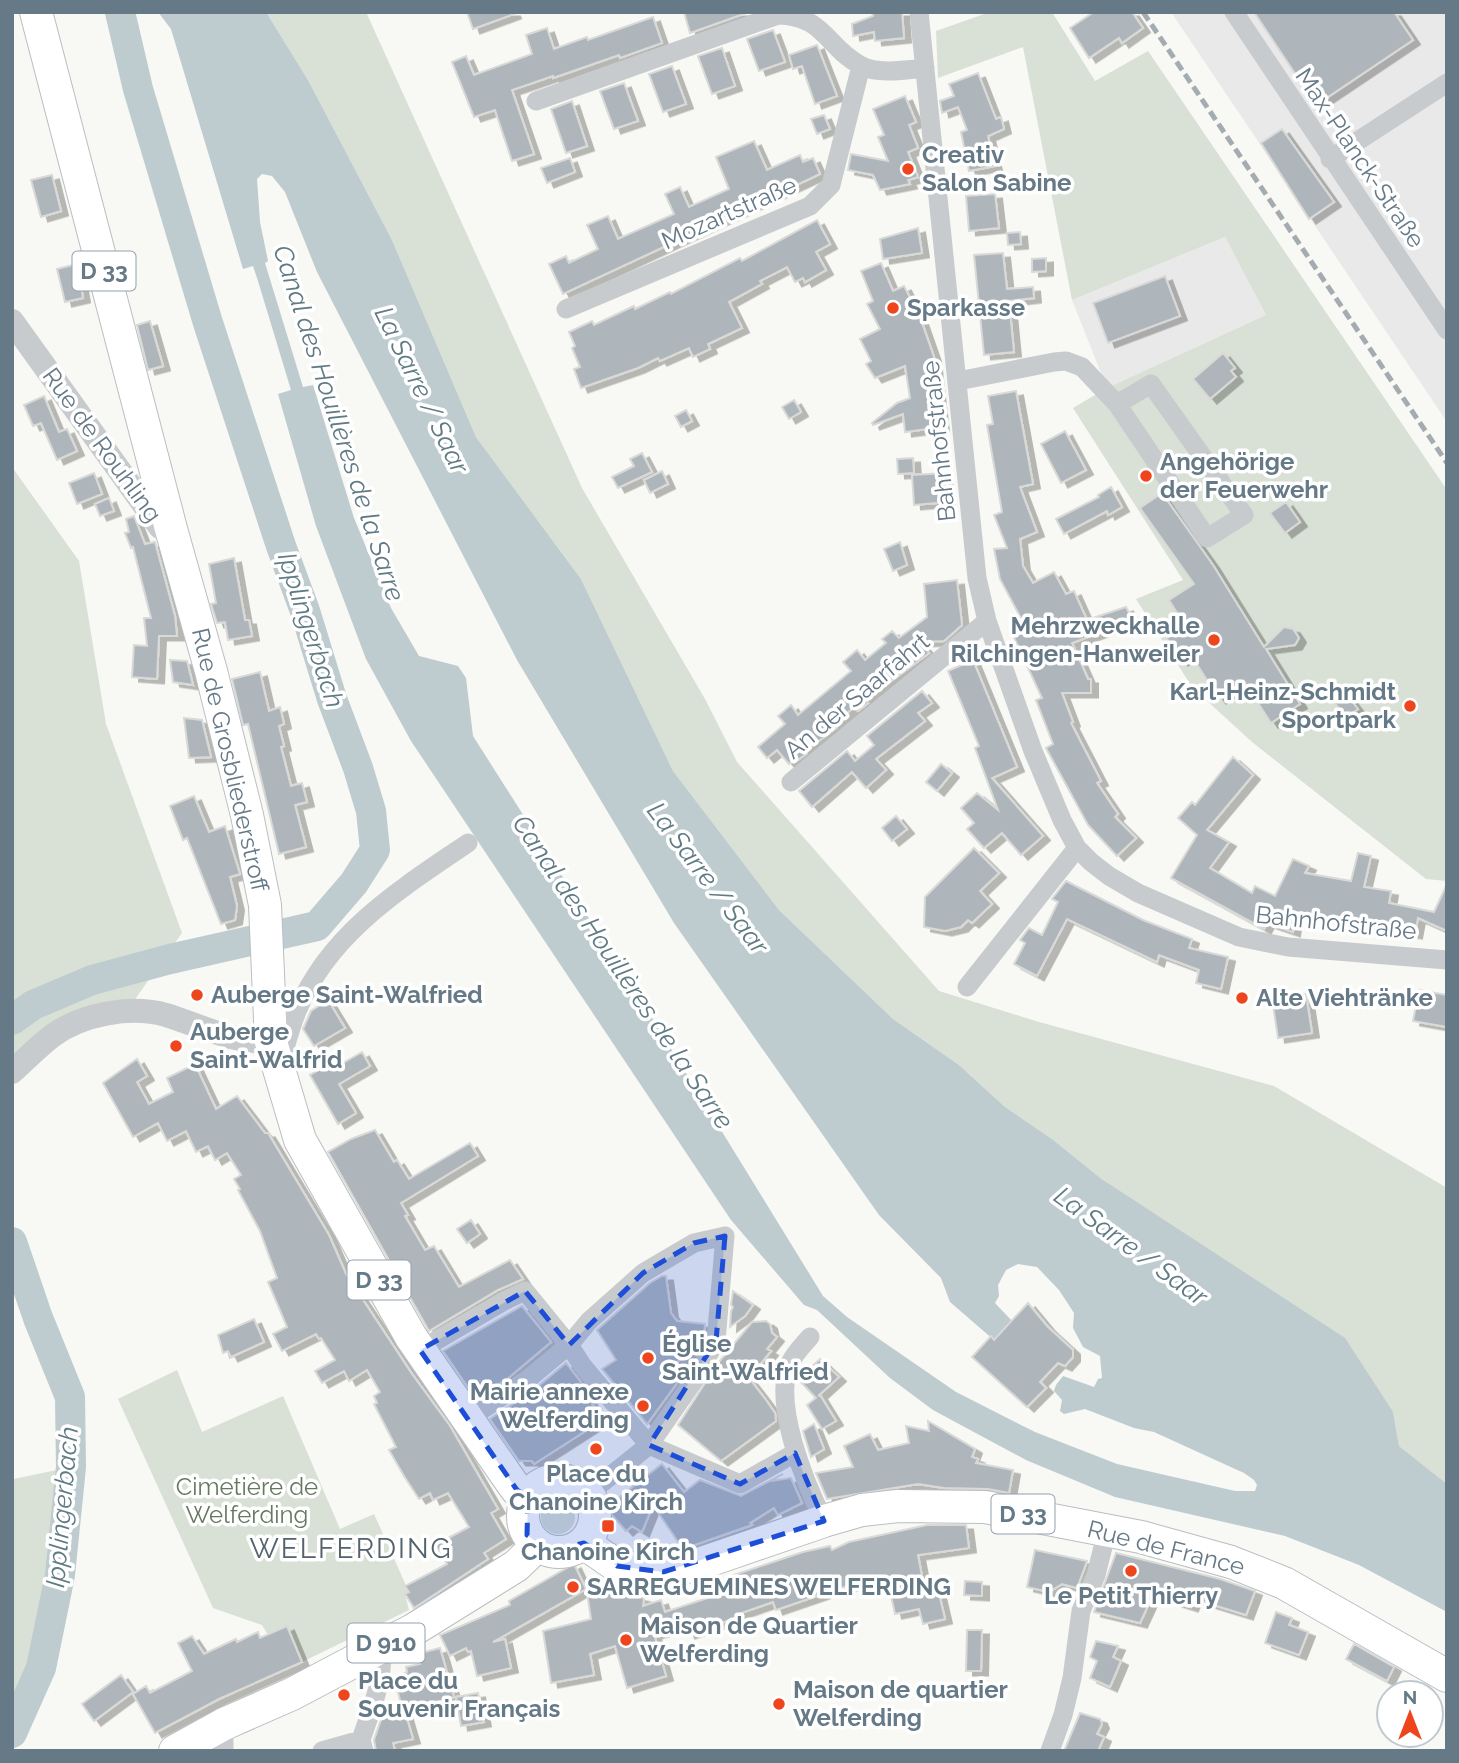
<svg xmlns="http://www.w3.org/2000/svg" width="1459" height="1763" viewBox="0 0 1459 1763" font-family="Raleway,sans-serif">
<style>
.built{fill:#e8e9e8}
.green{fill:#d9e0d5}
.water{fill:#becbcf;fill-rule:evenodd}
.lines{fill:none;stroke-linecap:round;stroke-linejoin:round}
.river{stroke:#becbcf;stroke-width:30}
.building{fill:#aeb6bc;stroke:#d9d9d7;stroke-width:2;filter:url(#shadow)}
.primary-casing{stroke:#babec2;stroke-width:34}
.minor{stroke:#c7cbce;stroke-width:19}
.tertiary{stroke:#c7cbce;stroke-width:24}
.primary{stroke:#fff;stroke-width:32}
.rail{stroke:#a5acb1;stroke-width:5;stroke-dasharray:10 5;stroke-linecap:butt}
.marked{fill:#1d4ed8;fill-opacity:0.2;stroke:#1d4ed8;stroke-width:5;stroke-dasharray:14 9;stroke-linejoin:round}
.poi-dot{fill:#ef451d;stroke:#fff;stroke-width:2.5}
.labels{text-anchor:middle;stroke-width:7;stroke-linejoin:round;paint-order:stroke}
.shield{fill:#fff;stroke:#93a1ab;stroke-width:2}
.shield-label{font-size:23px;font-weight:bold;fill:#657987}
.poi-label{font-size:24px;font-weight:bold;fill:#657987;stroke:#fff;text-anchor:start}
.street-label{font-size:24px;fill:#657987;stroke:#fff}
.park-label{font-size:24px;fill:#667960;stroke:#fff}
.water-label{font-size:26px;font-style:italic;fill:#607b83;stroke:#fff}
.quarter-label{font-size:28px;letter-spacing:2px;fill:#53626c;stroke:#fff}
</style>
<defs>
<filter id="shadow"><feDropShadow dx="7" dy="4.5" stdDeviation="0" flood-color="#0004"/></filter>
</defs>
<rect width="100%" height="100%" fill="#f8f8f4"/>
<path class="built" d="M1171,12h276v410z
M1225,237l41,78 -159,73 -35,-88z"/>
<path class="green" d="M266,12h100l216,476 123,211 32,63 202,229 100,31 235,64 173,102v296l-48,-38 -6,-34 -341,-273 -47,-32 -46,-42 -66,-46 -114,-109 -106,-139 -92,-192 -105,-142 -84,-197 -84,-160z
M990,12h62l43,69 53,-30 299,439v391l-21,-2 -174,-137 -60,-55 -56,-88 47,-19 -110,-172 34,-20 159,-73 -41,-78 -153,63 -49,-253 -85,31 -2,-47z
M12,467l67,94 27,163 76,209 -56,79 -19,2 -95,58z
M177,1370l25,62 81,-36 57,133 34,-15 35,78 -4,2 4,16 -107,52 -15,-36 -19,9 -6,-10 -49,-17 -95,-209z
M71,1467l-11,108 -19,93 -29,65v-243l2,-11z
M541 1517a17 17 0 1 1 34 0a17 17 0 1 1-34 0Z"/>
<path class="water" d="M158,12h108l42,68 84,160 84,197 105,142 92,192 106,139 114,109 66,46 46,42 47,32 51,41 242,158 48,74 6,34 48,38v128l-88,-47 -74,-29 -170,-39 -89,-37 -93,-50 -43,-32 -73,-68 -13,-5 -73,-85 -320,-479 -45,-82 -50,-133 -38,-132 13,-4 -33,-109 -5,-15 -10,3 -72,-240zM262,174l10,2 13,16 32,80 200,388 157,263 205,292 62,63 9,24 44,38 18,-19 -17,-18 4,-7 -1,-11 8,-15 12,-6 19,3 22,23 15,23 -1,15 10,19 17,9 2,22 -4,1 -4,8 -31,-11 -7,9 -2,6 8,9 -2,11 4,3 21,-5 49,19 20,4 90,41 10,7 3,5 -2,6h-20l-118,-27 -82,-32 -79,-40 -109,-75 -24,-21 -174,-283 -176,-277 -7,-58 -8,-12 -39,-10 -28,-48 -37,-90 -41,-133 -10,2 -38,-124 3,-2 -8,-39 -3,-43z"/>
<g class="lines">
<path class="river" d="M12,1020l21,-15 59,-25 78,-21 147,-33 37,-43 21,-33 -4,-39 -13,-43 -26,-69 -27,-88 -24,-65 -73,-223 -70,-234 -18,-77
M12,1242l26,76 32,79 1,70 -11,108 -19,93 -29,65"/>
</g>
<path class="building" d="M467,12h46l1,2 -41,15z
M684,12h65l-59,21z
M872,12h30l2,26 -29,3 -1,-9 -21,4 -1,-12 21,-8z
M1094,12h38l11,16 -21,15 -3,-5 -30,20 -19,-30z
M1254,12h140l19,28 -97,65z
M653,17l9,26 -42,15 -1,-3 -66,23v-2l-41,14 22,64 -22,7 -17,-51 -21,7 -22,-55 14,-6 8,19 58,-21 -6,-19 21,-7 7,21 33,-12 1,3z
M773,30l12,32 -26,9 -12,-32z
M817,45l20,51 -22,8 -13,-38 -9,3 -4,-14z
M722,48l13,38 -23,8 -14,-38z
M672,66l14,38 -23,8 -14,-38z
M978,73l18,46 5,-2 3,12 -16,7 7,30 -26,5 -8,-39 6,-2 -9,-23 -16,6 -2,-12 14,-5 -5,-12z
M624,83l14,38 -24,8 -14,-38z
M905,96l11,26 -7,3 9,23 -10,4 10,25 -10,3 2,4 -30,6 -7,-15 -25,-5 3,-16 37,7 -10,-24 6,-2 -11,-26z
M572,101l15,45 -21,7 -15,-44z
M824,115l6,14 -13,5 -6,-15z
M1282,129l52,73 -25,17 -48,-76z
M754,141l13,29 33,-15 3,7 10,-4 7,16 -257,120 -14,-30 17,-8 3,7 29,-14 -11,-24 21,-9 10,23 56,-25 -9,-20 15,-7 9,20 40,-18 -13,-32z
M570,158l5,14 -28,11 -6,-15z
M52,175l9,36 -20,6 -10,-37z
M995,194l4,34 -30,3 -3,-35z
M817,220l13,24 -14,8 10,18 -21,12 -2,-4 -8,4 -8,-15 -27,14 2,3 -33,18 13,26 -34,16 2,5 -17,8 -4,-9 -29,13 -2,-3 -20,10 -57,20 -7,-19 6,-2 -8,-19 3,-2 -6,-14 23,-11 2,4 40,-19 1,3 35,-17 1,2 69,-36 2,3z
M918,228l4,25 -39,6 -3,-20z
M1020,232l1,12 -13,1 -1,-12z
M1003,253l4,36 26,-2 1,11 -25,3 5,51 -30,3 -10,-100z
M1046,258v13l-14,1v-13z
M881,263l12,28 11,-5 16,31 14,40 8,70 -37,5 -2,-18 -30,11 -1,-2 25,-20 13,-5 -5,-32 -30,12 -9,-14 5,-3 -11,-22 20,-10 -13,-25 6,-3 -12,-30z
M77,264l6,34 -18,4 -8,-33z
M1165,276l15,40 -72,27 -15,-40z
M150,321l13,45 -15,4 -11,-45z
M1223,353l12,15 -4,3 5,6 -26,22 -17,-20z
M1016,391l17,93 -13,3 17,45 -17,7 3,27 10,17 21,-11 12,22 8,-3 13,29 39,-13 7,13 -61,23 16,36h3v14h-29l11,29 -2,1 30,58 -4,2 21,31 -3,3 21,21 -19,18 -29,-31 -42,-77 7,-4 -17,-44 6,-2 -32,-69 13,-7 -23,-43 -6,-30 13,-1 -13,-33 8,-3 -15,-87 6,-1 -5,-28z
M44,396l15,36 8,-3 10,22 -20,9 -16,-37 -8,3 -9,-21z
M794,400l7,12 -12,7 -7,-12z
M686,410l6,11 -11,6 -6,-11z
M1065,431l21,39 -25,13 -20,-39z
M642,453l10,19 -34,16 -6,-11 22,-11 -4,-7z
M913,458l1,15 -16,1 -1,-15z
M662,471l6,13 -18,9 -6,-13z
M94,473l8,21 -25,10 -8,-21z
M945,473l3,29 -34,3 -2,-30z
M1111,487l11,20 -14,8 -1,-4 -43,23 -8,-15 43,-22 -1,-2z
M1162,493l51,72 51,82 20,-20 9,2 6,9 -4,7 -29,4 34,55 -29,19 -26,-40 -26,16 -28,-44 -10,6 -23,-37 19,-11 -8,-13 25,-16 -54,-76z
M109,498l5,13 -14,5 -5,-12z
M1286,502l14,20 -15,11 -15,-20z
M134,516l11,28 10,-2 20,74 2,20h-18l-2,43 -25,-2 2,-32 13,1 -3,-28h7l-18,-71 -2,1 -6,-15 4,-1 -3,-13z
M900,542l7,23 -14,6 -9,-22z
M234,558l11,62h4l3,16 -24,4 -3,-18 -8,1 -6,-19 5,-1 -7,-39z
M957,580l5,45 -18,16 -24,1 9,11 -38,28 -1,-1 -6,3 -19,16 3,4 -10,8 -4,-4 -21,18 3,3 -32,24 2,2 -11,8 -1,-2 -5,4 -12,-14 -10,8 -9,-11 27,-23 -7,-8 13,-11 7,10 11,-9 42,-35 -8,-9 14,-12 8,10 21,-17 -4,-4 10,-8 7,7 28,-21 -3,-33z
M170,660l17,1 6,24 -20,-3z
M973,660l44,107 -25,11 51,58 -22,19 -19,-22 -18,15 -17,-19 7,-6 -13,-15 16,-15 21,17 -23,-62 4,-2 -31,-75z
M260,672l9,39 11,-4 4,17 -5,2 5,20 -3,1 10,39 11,-3 5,19 -12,3 11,42 -27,7 -31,-130 -5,1 -11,-46z
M922,691l10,12 -14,10 7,8 -49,38 10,11 -20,18 -14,-16 -40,35 -13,-16 48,-40 8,10 19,-16 -7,-9z
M1347,695l11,14 -12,9 -11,-15z
M184,718l18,2 9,37 -22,1z
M1233,757l20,18 -46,55 22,12 -19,26 42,25 3,-7 20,10 18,-37 16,7 -4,7 46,8 7,-28 13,3 -7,31 27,4 -2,12 45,9 13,-28v47l-29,-13 -3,16 -119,-22 -3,20 -26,-9 -3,6 -93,-51 26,-43 -19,-17 14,-16 3,3z
M941,764l11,9 -15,18 -11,-9z
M194,796l15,36 16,-6 15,48 -10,3 7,29 -2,14 -14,4 -34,-86 -4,2 -13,-34z
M896,816l11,13 -15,12 -10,-13z
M974,848l25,25 -19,18 12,13 -20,19 -4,-3 -7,7 -16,4 -21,-4 1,-30z
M1066,881l77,39 49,19 -3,9 39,9 -7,32 -25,-6 3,-13 -40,-15 -2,7 -90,-43 -30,57 -23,-12 11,-21 -5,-3 9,-12 13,7 16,-33 -6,-3z
M1419,990l28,5v32l-34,-6z
M1306,994l6,39 -34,5 -6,-39z
M328,1000l17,28 -31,18 -11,-17 8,-18z
M362,1052l8,14 -31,18 17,29 -18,11 -28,-49 18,-10 3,5z
M137,1059l10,17 -10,6 12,22 24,-12 -6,-14 28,-14 21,45 21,-13 28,37h3l61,102 17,39 66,100 38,52 48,83 -7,4 15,26 -22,14 4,6 -74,49 -9,-14 4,-2 -4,-6 42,-22 -12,-19 34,-18 -21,-34 -15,7 -3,-7 -11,6 -15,-23 -15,-26 7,-3 -22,-43 3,-1 -3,-7 6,-4 -13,-22 -18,11 -5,-10 -22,12 -7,-12 20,-11 -14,-22 -2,1 -3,-5 -34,17 -9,-17 14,-7 -19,-45 9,-4 -17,-47 -22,-41 2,-1 -6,-10 7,-4 -14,-22 -12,7 -7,-14 -12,6 -10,-21 -19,10 -9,-18 -25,14 -30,-54z
M375,1130l19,32 3,-2 12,19 61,-36 8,13 -77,47 7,12 -3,1 20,34 9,-4 25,41 51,-27 13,19 -25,11 -69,41 -101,-179 23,-13z
M471,1220l9,14 -13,9 -10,-14z
M662,1276h4l5,37 6,8 28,3 -1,10 -18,2 9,14 -33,22 15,11 -30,41 -45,-55 14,-9 -19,-30 53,-47z
M733,1291l20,14 -8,11 -15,11 1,-16 2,-4 -2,-2z
M1028,1303l20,24 25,23v7l-8,9 -7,-3 -18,19 6,6 -19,19 -55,-50 19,-21 3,4z
M522,1306l29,36 -44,37 -31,20 -33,-48z
M254,1319l10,23 -33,15 -3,-6 -5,2 -5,-18z
M766,1321l4,3 2,9 5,4 -10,12 4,2 -22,27 17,22 9,13 1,8 -55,40 -43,-36 40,-62 34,-41z
M820,1359l19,18 -21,19 2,-1 16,26 -14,8 -15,-24 9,-7 -18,-19z
M566,1363l14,18 21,40 -67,43 -2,-3h-13l-29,-42 45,-30z
M928,1421l47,28 -3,8 6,2 -2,4 37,7 -4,23 -21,-4 -44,-1 -26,-4 -91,15 -11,-26 37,-6 -9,-21 26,-12 8,16 31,-7 -3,-17 23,5z
M814,1424l10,25 -13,8 -8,-26z
M662,1464l22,28 16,-12 41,16 42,-22 -12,7 20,-3 11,25 -24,12 -4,-7 -24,15 2,2 -69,24 -30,-44 -11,27 -10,-6 -6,5 -20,-23z
M927,1525h39l3,23 -51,7 6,32 13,-2 8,34 -22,5 -4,-15 -24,5 -8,-36 -65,14 1,2 -47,16 -3,-8 -32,11 1,3 -54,18 -3,-9 -31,9 12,42 -39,12 -12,-42 -25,8 4,21 -43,8 -8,-52 48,-12 -4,-26 28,-1 29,6 -1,8 18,-6 4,12 67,-22 -4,-13 75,-25 27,-6 2,4 17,-8z
M1035,1550l52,11 -10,27 -15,-4 -13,8 -22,-5z
M1116,1553l104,26 35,12 -9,24 -52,-16 -3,8 -38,-12 -13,28 -46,-11z
M574,1564l12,25 -93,53 12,-3 6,29 -34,8 -6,-25 -3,1 -2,-4 -16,8 -10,-21 70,-30 -1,-4z
M965,1581l17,1v14l-18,-1z
M1276,1612l16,6 -3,7 19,7 -9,23 -34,-12z
M287,1626l15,36 -83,37 -64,34 -22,-39 13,-8 4,7 42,-22 -14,-28 14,-7 12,18 32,-15 1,3 21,-10 2,6z
M967,1630h15l-1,41h-15z
M1096,1641l22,5 -5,11 8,4 -11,26 -20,-9 7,-17 -7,-4z
M1354,1644l40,23 -7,14 -41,-22z
M440,1648l14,49 -49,15 8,27 -20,4 2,8h-19l-2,-11 12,-35 15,-1 -7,-27 13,-5 -1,-5 14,-3 -3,-10z
M121,1675l12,17 -39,29 -12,-17z
M478,1693l6,29 -23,4 -5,-29z
M1080,1713l20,6 2,5 -5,10 7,3 -6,14h-34z"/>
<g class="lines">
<g class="primary-casing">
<path id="primary" d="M36,12l135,517 40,142 36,144 18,90 6,137 29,98 111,197 96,139 10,14 11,7
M523 1516a36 36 0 1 1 72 0a36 36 0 1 1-72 0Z
M584,1543l33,23 46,6 33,-7 128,-44 38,-11 36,-4 87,1 156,30 90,25 53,21 163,93
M175,1751l49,-27 68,-30 121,-64 103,-64 21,-20"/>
</g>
<path class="minor" d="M919,12l58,566 10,43 46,130 29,69 15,28 14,14 18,14 29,17 101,44 49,10 159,13
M1234,12l213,318
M536,101l242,-86c47,1 47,31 82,50 17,10 46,5 65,3
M1330,159l117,-76
M566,309l244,-103 21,-21 30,-119
M958,381l96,-19 12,-1 16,6 35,37 90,134 37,-23 -93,-131 -34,20
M791,782l196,-161
M967,987l110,-139
M280,1065c6,-19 10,-38 18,-56 32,-77 104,-121 170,-166
M810,1337c-7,8 -15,16 -20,26 -18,40 15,120 34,158
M420,1350l84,-49 21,-10 44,54 13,20 67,80 91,39 55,-31
M468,1419l60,-40 41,-34 20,-24 54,-48 51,-30 31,-7 -9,105 -21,38 -46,66 -61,49
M224,1751v-27
M322,1751l39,-11
M364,1751l-3,-11c8,-26 27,-67 18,-93
M1050,1751l13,-36 9,-37 9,-67 15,-36 11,-44"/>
<path class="tertiary" d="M12,321l148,206 11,2
M12,1072c13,-12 26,-25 40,-36 30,-22 79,-31 114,-21 38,12 64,27 105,27"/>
<use href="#primary" class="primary"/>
<path class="rail" d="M1143,12l304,451"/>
</g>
<path class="marked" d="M725,1236l-9,105 -67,104 91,39 55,-31 29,68 -161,51 -46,-6 -33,-23 -35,8 -22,-16 1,-38 -11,-7 -97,-140 105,-59 44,54 74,-72 51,-30z"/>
<g class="poi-dot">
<circle cx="908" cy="169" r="7"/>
<circle cx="893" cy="308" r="7"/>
<circle cx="1146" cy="476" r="7"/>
<circle cx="1214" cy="640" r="7"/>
<circle cx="1410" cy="706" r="7"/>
<circle cx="197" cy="995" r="7"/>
<circle cx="1242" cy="998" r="7"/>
<circle cx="176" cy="1046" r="7"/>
<circle cx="648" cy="1358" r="7"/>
<circle cx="643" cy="1406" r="7"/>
<circle cx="596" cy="1449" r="7"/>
<rect x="601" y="1519" width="14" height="14" rx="3.5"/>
<circle cx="1131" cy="1571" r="7"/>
<circle cx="573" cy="1587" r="7"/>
<circle cx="626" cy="1640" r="7"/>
<circle cx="344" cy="1695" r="7"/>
<circle cx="779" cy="1704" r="7"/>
</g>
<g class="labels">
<g class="shield">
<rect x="72.5" y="251.5" width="63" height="39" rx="5"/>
<rect x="347.5" y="1260.5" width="63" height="39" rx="5"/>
<rect x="991.5" y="1494.5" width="63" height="39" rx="5"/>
<rect x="347.5" y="1623.5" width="77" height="39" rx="5"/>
</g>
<g class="shield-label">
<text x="104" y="279">D 33</text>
<text x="379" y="1288">D 33</text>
<text x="1023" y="1522">D 33</text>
<text x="386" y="1651">D 910</text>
</g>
<g class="poi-label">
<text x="922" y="163">Creativ<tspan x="922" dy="28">Salon Sabine</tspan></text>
<text x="907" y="316">Sparkasse</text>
<text x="1160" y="470">Angehörige<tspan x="1160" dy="28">der Feuerwehr</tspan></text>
<text x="1200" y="634" text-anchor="end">Mehrzweckhalle<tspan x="1200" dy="28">Rilchingen-Hanweiler</tspan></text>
<text x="1396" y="700" text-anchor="end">Karl-Heinz-Schmidt<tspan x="1396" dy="28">Sportpark</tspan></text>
<text x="211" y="1003">Auberge Saint-Walfried</text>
<text x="1256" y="1006">Alte Viehtränke</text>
<text x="190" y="1040">Auberge<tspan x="190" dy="28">Saint-Walfrid</tspan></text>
<text x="662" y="1352">Église<tspan x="662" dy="28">Saint-Walfried</tspan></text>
<text x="629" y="1400" text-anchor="end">Mairie annexe<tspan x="629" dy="28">Welferding</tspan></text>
<text x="596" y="1482" text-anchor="middle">Place du<tspan x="596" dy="28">Chanoine Kirch</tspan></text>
<text x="608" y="1560" text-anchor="middle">Chanoine Kirch</text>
<text x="587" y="1595">SARREGUEMINES WELFERDING</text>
<text x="1131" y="1604" text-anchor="middle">Le Petit Thierry</text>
<text x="640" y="1634">Maison de Quartier<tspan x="640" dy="28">Welferding</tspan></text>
<text x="358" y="1689">Place du<tspan x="358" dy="28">Souvenir Français</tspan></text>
<text x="793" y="1698">Maison de quartier<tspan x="793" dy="28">Welferding</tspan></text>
</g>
<g class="street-label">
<text transform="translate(1360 158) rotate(56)" y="8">Max-Planck-Straße</text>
<text transform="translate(729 213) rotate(-24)" y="8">Mozartstraße</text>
<text transform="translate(939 441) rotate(-96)" y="8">Bahnhofstraße</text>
<text transform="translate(102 445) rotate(54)" y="8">Rue de Rouhling</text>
<text transform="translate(857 696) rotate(-40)" y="8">An der Saarfahrt</text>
<text transform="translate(230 760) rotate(77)" y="8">Rue de Grosbliederstroff</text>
<text transform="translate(1336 923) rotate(6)" y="8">Bahnhofstraße</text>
<text transform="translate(1166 1548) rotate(14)" y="8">Rue de France</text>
</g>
<g class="park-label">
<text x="247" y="1495">Cimetière de<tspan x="247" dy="28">Welferding</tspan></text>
</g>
<g class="water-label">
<text transform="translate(422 390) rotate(64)" y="9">La Sarre / Saar</text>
<text transform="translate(339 423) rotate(72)" y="9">Canal des Houillères de la Sarre</text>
<text transform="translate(311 630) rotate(72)" y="9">Ipplingerbach</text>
<text transform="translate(708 878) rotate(53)" y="9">La Sarre / Saar</text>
<text transform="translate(623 972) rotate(56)" y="9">Canal des Houillères de la Sarre</text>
<text transform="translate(1131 1246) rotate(36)" y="9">La Sarre / Saar</text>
<text transform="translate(62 1507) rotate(-85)" y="9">Ipplingerbach</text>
</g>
<g class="quarter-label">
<text x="351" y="1558">WELFERDING</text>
</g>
</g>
<rect width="1459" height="1763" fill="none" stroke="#657987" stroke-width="28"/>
<g transform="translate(1410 1714)"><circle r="33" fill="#ffffff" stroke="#c1c9cf" stroke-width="2"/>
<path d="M0-5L12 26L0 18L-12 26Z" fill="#ef451d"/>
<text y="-10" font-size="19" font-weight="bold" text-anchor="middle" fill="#657987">N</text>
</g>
</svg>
